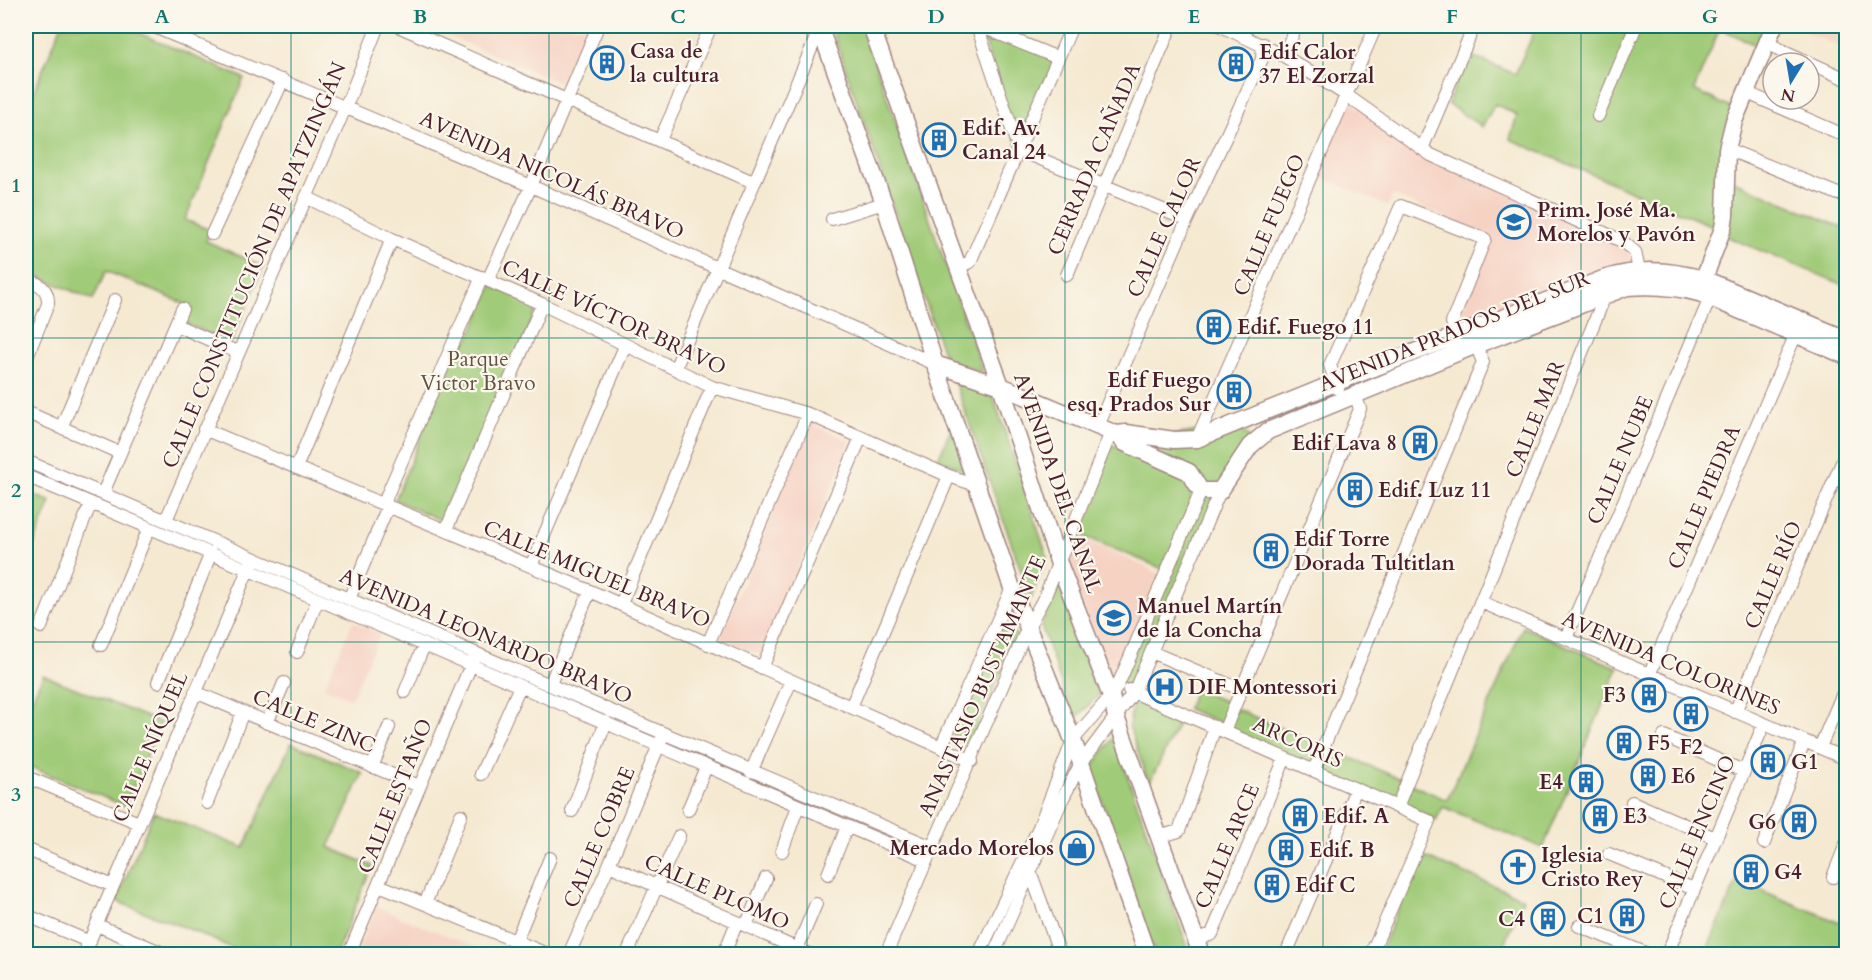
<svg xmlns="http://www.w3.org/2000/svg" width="1872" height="980" viewBox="0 0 1872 980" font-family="Cardo,serif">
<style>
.built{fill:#f6d2c3}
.green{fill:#a0cb78;stroke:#757552;stroke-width:1.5}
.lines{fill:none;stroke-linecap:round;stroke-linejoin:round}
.minor-casing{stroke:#a0847e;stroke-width:14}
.major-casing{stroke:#a0847e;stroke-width:19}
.minor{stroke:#fff;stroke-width:12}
.major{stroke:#fff;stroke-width:16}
.grid{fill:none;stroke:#0f766e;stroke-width:1.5;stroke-opacity:0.55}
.labels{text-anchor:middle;stroke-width:4.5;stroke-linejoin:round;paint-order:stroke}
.poi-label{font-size:21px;font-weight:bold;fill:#4a1f2b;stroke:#fbf7ec;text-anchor:start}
.street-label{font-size:21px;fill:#4a1f2b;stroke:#fbf7ec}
.park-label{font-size:21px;fill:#645342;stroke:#fbf7ec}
.neatline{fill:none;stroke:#0f766e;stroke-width:2}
.grid-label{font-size:20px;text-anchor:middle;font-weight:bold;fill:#0f766e}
</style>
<rect width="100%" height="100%" fill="#fbf7ec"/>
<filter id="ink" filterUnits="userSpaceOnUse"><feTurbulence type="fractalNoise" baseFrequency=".0167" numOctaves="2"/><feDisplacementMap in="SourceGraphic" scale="12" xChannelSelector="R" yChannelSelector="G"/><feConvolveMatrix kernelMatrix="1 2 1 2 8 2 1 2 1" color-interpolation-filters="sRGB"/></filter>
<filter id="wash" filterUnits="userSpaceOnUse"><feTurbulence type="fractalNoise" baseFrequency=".008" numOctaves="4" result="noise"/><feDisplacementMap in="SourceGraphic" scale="24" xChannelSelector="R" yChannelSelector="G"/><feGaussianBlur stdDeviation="1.35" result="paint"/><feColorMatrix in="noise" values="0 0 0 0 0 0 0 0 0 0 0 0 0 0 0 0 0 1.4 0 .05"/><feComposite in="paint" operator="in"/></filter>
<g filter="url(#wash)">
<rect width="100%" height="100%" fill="#f5e9d1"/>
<path class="built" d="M425,26h161l-26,57z
M1791,26h55v23z
M1349,101l76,54 201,92 7,17 -33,7 -133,57 -8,-11 34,-79 -100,-43 -5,11 -71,-31z
M810,423l41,18 -90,214 -41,-17z
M1077,536l82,37 -47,113 -46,-126z
M353,622l27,12 -29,65 -27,-12z
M376,906l31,14 84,33 -135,1z"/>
<path class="green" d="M61,26h61l122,52 -59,142 25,10 -4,11 58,26 -33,76 -53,-23 7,-16 -79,-33 -13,29 -67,-29v-161z
M831,26h31l121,346 -38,-13z
M980,26l78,32 -39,92z
M1537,26h235l-11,22 -41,-20 -26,62 41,20 -9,68 120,51v57l-128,-53 1,-4 -209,-90 7,-24 -22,-11 -13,23 -34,-23 19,-50 48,20z
M492,286l46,20 -93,216 -50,-22 62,-152 12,-10z
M954,380l38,13 55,163 -16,43z
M953,424l16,48 -31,-13z
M1236,425l13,12 -29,53 -19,-1 -74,-56 22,6z
M1113,445c19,7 57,19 70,31 7,7 9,17 9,27l-29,66 -89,-37 36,-85z
M26,492l25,10 -25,61z
M1202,493h16l-84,197 -14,-7z
M1060,584l39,111 -25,25 -33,-94z
M1004,621l13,15 -48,109 -17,-7z
M1523,627l95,41 -75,180 -100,-41 -7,13 -33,-16 8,-20 36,16z
M43,675l118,48 -36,83 -99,-41v-53z
M1195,690l35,13 -8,20 -35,-14z
M1133,701l46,21 -30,62 -20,-58z
M1236,709l169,72 -9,21 -168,-73z
M1114,737l76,217h-35l-62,-179v-10z
M291,743l72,30 -34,74 43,19 -36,88h-90l-55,-24 -75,-29 38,-89 90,36z
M1420,855l103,43 -23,56h-121z
M1738,879l41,19 67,27v29h-141z"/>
</g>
<g filter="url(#ink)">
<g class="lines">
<g class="minor-casing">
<path id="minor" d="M152,26l379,160 404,178
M398,26l355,156
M977,26l42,124
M980,26l78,32
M1221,26l63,30 62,39 85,60 191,86 13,11 4,18
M1766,43l80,36
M1284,56l12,-30
M1745,92l101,44
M1598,116l38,-90
M660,140l51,-114
M1422,149l52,-123
M1727,149l111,45
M1019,150l168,70
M306,197l86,42 150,65 170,83 96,27 141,62 27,9
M832,219l52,-16
M212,234l71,-154
M958,267l12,-5 102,-236
M1067,275l104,-249
M26,278c13,6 23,10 22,26l-22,55
M488,280l43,-94 67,-160
M176,325l61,27
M675,369l146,-343
M1338,389l-8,-24 71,-159 84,33 -33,83 7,22
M26,412l94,41
M1098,426l89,-206 75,-161 1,-15
M61,428l54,-128
M204,429l386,162 382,170
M1197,439l179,-413
M26,461c302,127 603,260 906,386
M296,468l96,-229
M26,476c301,125 600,257 900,384
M103,493l79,-184
M385,505l2,-10 95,-218
M166,520l180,-414 32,-80
M446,530l96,-226
M531,566l94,-220
M350,597l38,-91
M1481,602l365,157
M621,604l91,-217
M41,627l50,-124
M1566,638l144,-340
M708,644l100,-230
M101,645l48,-117
M297,652l21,-53
M1151,652l91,38
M762,668l99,-231
M1649,675l147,-341
M158,682l53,-129
M550,684l40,-93
M1129,690l300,131 -58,133
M195,692l224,94
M405,692l19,-47
M851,707l98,-231
M1735,712l111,-259
M267,723l17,-40
M1224,731l136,-322 -5,-15
M1664,736l79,35
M941,747l71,-159
M1820,747l26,-61
M372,767l17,-40
M1314,770l169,-408 -7,-17
M751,772l40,-91
M481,774l39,-88
M29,778l110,45
M1632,802l83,36
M207,803l36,-91
M1397,807l210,-516
M688,810l18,-43
M572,811l34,-89
M1158,837l21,-6 36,-104
M1764,843l40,-101
M26,849l87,37
M782,851l16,-45
M1609,854l85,35
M609,865l200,89
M1030,871l30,83
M828,874l19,-47
M1833,877l13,-33
M379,885l168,69
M425,904l36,-89
M26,915l64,27
M97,925l68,29
M746,926l20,-48
M1579,926l69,28
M1195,940l17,-6 73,-176
M516,941l34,-83
M797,949l19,-45
M84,954l167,-391
M349,954l124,-294
M569,954l40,-89 52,-125
M627,954l52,-118
M724,954l13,-32
M886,954l141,-325 18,-33 66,-164
M979,954l60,-127 34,-87 38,-44 7,-11 83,-194
M994,954l68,-154 19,-37 53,-71 86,-201
M1286,954l70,-165
M1667,954l97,-230"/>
</g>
<g class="major-casing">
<path id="major" d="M819,26l65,177 51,161 77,224 61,152 74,214
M871,26l130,360 57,175 53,135 5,21 85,237
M1701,287l22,-59 2,-13 2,-66 7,-28 40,-95
M935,364l66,22 110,46 6,2 8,9 64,29 12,19h19l30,-45 18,-15 208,-86 151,-58c25,-2 47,-1 72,6l147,63
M1117,434l9,-1 48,7 23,-1 138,-56 268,-104c37,-11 63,-10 101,0l142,60"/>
</g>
<use href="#minor" class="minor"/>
<use href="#major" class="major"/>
</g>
</g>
<path class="grid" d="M291,26v928M549,26v928M807,26v928M1065,26v928M1323,26v928M1581,26v928M26,338h1820M26,642h1820"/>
<defs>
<g id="building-ring" transform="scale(1.725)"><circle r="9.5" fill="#fbf7ec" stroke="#1f6fb2" stroke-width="1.5"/><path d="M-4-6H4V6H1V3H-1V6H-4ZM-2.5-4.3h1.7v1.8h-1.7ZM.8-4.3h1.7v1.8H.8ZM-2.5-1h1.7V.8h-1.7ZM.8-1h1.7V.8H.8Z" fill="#1f6fb2"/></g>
<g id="school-ring" transform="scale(1.725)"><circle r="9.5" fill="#fbf7ec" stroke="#1f6fb2" stroke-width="1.5"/><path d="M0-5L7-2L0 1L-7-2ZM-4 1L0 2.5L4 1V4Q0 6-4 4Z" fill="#1f6fb2"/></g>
<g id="hospital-ring" transform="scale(1.725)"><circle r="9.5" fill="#fbf7ec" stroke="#1f6fb2" stroke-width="1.5"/><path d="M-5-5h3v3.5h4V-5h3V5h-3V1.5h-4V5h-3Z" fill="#1f6fb2"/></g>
<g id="shop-ring" transform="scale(1.725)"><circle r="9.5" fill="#fbf7ec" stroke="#1f6fb2" stroke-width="1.5"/><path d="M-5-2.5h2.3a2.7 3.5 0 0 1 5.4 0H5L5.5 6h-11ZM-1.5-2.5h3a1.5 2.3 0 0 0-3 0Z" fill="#1f6fb2"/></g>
<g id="church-ring" transform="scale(1.725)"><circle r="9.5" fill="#fbf7ec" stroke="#1f6fb2" stroke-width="1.5"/><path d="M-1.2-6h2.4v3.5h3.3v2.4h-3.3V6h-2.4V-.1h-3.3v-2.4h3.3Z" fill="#1f6fb2"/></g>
</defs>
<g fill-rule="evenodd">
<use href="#building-ring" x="607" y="63"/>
<use href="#building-ring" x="1236" y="64"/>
<use href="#building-ring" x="939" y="140"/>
<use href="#school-ring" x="1514" y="222"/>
<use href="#building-ring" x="1214" y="327"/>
<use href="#building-ring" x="1234" y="392"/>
<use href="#building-ring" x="1420" y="443"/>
<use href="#building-ring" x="1355" y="490"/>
<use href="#building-ring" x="1271" y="551"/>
<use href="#school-ring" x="1114" y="618"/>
<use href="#hospital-ring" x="1165" y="687"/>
<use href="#building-ring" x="1649" y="695"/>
<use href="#building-ring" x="1691" y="714"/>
<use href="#building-ring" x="1624" y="743"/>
<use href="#building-ring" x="1768" y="762"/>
<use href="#building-ring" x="1648" y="776"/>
<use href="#building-ring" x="1586" y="782"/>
<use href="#building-ring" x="1300" y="816"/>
<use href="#building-ring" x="1600" y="816"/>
<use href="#building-ring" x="1799" y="822"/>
<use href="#shop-ring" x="1077" y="848"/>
<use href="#building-ring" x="1286" y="850"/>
<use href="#church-ring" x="1518" y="867"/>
<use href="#building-ring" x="1751" y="872"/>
<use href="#building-ring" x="1272" y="885"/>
<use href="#building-ring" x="1627" y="916"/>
<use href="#building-ring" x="1548" y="919"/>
</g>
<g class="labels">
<g class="poi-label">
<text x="630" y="58">Casa de<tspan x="630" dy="24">la cultura</tspan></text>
<text x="1259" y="59">Edif Calor<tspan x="1259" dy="24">37 El Zorzal</tspan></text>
<text x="962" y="135">Edif. Av.<tspan x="962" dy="24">Canal 24</tspan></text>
<text x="1537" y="217">Prim. José Ma.<tspan x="1537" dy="24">Morelos y Pavón</tspan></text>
<text x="1237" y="334">Edif. Fuego 11</text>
<text x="1211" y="387" text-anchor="end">Edif Fuego<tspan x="1211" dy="24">esq. Prados Sur</tspan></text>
<text x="1397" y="450" text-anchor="end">Edif Lava 8</text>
<text x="1378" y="497">Edif. Luz 11</text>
<text x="1294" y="546">Edif Torre<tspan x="1294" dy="24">Dorada Tultitlan</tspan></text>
<text x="1137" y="613">Manuel Martín<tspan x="1137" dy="24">de la Concha</tspan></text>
<text x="1188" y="694">DIF Montessori</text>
<text x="1626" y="702" text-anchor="end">F3</text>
<text x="1647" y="750">F5</text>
<text x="1691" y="754" text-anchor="middle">F2</text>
<text x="1791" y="769">G1</text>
<text x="1671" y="783">E6</text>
<text x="1563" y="789" text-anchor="end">E4</text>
<text x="1323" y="823">Edif. A</text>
<text x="1623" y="823">E3</text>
<text x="1776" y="829" text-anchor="end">G6</text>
<text x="1054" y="855" text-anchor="end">Mercado Morelos</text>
<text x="1309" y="857">Edif. B</text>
<text x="1541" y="862">Iglesia<tspan x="1541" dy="24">Cristo Rey</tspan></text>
<text x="1774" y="879">G4</text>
<text x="1295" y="892">Edif C</text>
<text x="1604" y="923" text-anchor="end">C1</text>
<text x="1525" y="926" text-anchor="end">C4</text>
</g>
<g class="street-label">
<text transform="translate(1094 159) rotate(-67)" y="7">CERRADA CAÑADA</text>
<text transform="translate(552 175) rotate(24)" y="7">AVENIDA NICOLÁS BRAVO</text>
<text transform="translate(1269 225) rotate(-67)" y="7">CALLE FUEGO</text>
<text transform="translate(1164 227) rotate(-66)" y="7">CALLE CALOR</text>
<text transform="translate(254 265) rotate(-67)" y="7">CALLE CONSTITUCIÓN DE APATZINGÁN</text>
<text transform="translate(614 317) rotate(25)" y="7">CALLE VÍCTOR BRAVO</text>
<text transform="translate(1454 331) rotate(-22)" y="7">AVENIDA PRADOS DEL SUR</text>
<text transform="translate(1535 419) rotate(-68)" y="7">CALLE MAR</text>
<text transform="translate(1620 460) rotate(-67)" y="7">CALLE NUBE</text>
<text transform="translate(1058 483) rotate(71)" y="7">AVENIDA DEL CANAL</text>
<text transform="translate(1704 497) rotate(-67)" y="7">CALLE PIEDRA</text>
<text transform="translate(597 574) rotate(23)" y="7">CALLE MIGUEL BRAVO</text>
<text transform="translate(1773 575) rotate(-67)" y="7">CALLE RÍO</text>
<text transform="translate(486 636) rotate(23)" y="7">AVENIDA LEONARDO BRAVO</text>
<text transform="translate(1671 663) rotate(23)" y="7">AVENIDA COLORINES</text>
<text transform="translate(982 686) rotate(-66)" y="7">ANASTASIO BUSTAMANTE</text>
<text transform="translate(314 721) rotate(23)" y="7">CALLE ZINC</text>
<text transform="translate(1298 742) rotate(24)" y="7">ARCORIS</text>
<text transform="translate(150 747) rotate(-67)" y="7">CALLE NÍQUEL</text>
<text transform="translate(395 796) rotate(-68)" y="7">CALLE ESTAÑO</text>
<text transform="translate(1697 832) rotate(-67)" y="7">CALLE ENCINO</text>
<text transform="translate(599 837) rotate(-67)" y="7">CALLE COBRE</text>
<text transform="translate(1227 846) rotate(-67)" y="7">CALLE ARCE</text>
<text transform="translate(717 892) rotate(24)" y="7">CALLE PLOMO</text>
</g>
<g class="park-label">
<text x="478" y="366">Parque<tspan x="478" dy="24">Victor Bravo</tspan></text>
</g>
</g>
<rect width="1872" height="980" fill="none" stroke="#fbf7ec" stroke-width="66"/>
<g transform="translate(1791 81) rotate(191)"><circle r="28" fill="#fbf7ec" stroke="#b4a19f" stroke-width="1.5"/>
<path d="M0-4.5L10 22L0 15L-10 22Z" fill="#1f6fb2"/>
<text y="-9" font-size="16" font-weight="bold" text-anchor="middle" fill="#4a1f2b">N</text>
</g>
<rect x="33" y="33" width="1806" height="914" class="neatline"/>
<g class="grid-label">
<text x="162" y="23">A</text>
<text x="420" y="23">B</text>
<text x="678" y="23">C</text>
<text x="936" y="23">D</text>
<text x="1194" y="23">E</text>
<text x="1452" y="23">F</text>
<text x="1710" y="23">G</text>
<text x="16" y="192">1</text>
<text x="16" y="497">2</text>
<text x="16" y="801">3</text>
</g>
</svg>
